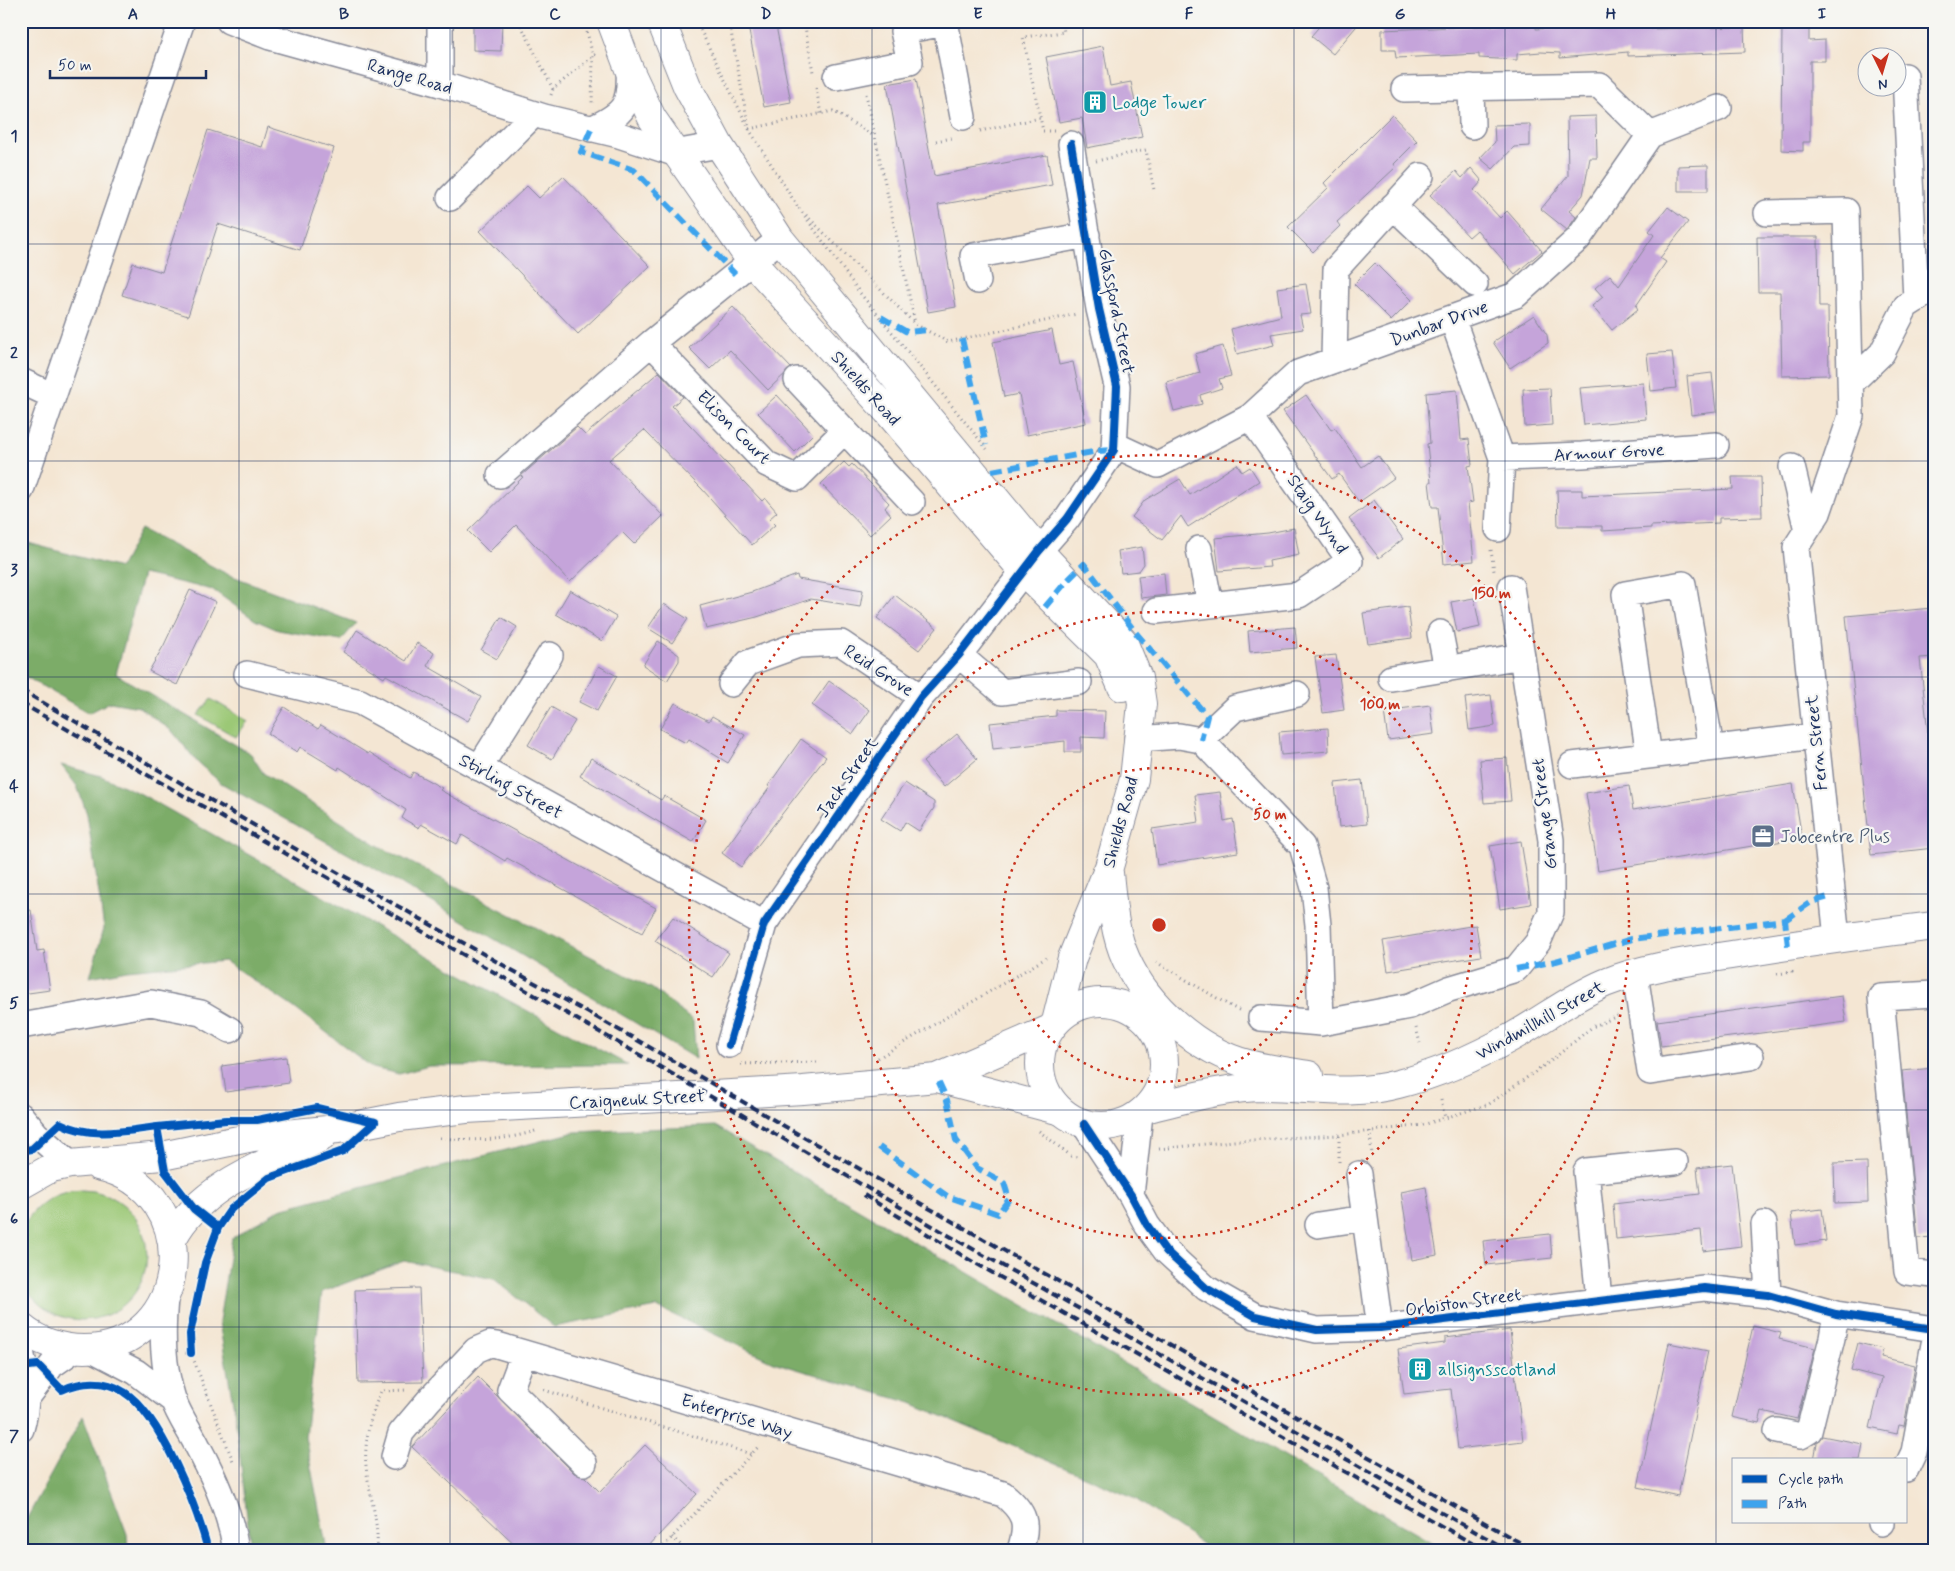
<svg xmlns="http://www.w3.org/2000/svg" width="1955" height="1571" viewBox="0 0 1955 1571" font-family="Mynerve,sans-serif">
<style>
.green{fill:#9bc876;stroke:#5b7c6a}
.forest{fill:#7cac67;stroke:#4c6e62}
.building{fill:#c5a4da}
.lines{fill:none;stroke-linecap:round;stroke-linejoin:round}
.minor-casing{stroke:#888a98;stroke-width:28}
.major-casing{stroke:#888a98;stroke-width:30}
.path{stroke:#888a98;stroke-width:3;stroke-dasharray:1 4;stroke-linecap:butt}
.minor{stroke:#fff;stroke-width:25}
.major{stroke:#fff;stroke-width:28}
.rail{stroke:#1b2f5e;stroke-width:4;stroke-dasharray:8 4;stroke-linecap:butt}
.quiet{stroke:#3da3ed;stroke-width:6;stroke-dasharray:12 6;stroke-linecap:butt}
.cycleway-casing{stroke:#f6f6f2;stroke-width:11}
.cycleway{stroke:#0057b8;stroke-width:8}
.grid{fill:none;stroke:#1b2f5e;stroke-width:1;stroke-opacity:0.55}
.ring{fill:none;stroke:#c8321e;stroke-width:2.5;stroke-dasharray:2.5 5}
.labels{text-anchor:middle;stroke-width:4.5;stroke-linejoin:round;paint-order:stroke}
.street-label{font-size:18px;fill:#1b2f5e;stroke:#f6f6f2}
.culture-label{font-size:18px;fill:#0d838f;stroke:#f6f6f2;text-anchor:start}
.service-label{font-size:18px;fill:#4e5e75;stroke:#f6f6f2;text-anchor:start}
.centre{fill:#c8321e;stroke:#f6f6f2;stroke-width:2.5}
.ring-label{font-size:15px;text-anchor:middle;font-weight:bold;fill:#c8321e;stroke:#f6f6f2;stroke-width:4.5;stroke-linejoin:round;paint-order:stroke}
.neatline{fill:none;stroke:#1b2f5e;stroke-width:2}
.grid-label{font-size:16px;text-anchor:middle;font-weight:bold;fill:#1b2f5e}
</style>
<rect width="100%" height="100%" fill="#f6f6f2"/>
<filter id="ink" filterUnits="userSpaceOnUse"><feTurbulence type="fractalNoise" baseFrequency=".02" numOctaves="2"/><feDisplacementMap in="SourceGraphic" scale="10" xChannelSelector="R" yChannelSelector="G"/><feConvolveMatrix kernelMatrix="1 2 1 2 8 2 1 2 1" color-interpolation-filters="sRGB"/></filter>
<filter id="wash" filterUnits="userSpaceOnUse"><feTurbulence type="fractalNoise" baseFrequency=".0096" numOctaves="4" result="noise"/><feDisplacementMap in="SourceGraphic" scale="20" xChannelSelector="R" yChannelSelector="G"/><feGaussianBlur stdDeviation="1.12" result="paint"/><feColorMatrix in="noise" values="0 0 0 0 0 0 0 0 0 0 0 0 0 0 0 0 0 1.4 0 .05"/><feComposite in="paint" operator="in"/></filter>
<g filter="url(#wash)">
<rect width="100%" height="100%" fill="#f4e6d3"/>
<path class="green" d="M211,699l37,22 -12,16 -38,-22z
M17 1255a65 65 0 1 1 130 0a65 65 0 1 1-130 0Z"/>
<path class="forest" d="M141,529l86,45 129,49 -15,18 -63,-11 -23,-10 -42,-30 -70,-16 -27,100 135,80 12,19 116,73 274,143 40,32 3,38 -301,-179 -174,-97 -23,-20 -26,-32 -33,-24 -29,-5 -21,11 -68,-39v-133l99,27z
M61,765l40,11 40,18 348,196 139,75 -199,1 -30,8 -26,-6 -80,-61 -68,-46 -98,9 -37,7 14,-49 -17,-114 -10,-28z
M715,1126l730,424h-234l-80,-54 -220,-93 -138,-41 -116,-55 -103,20 -60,-48 -90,-18 -82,31 -17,145 22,113h-76l-16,-135 -16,-93 13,-84 48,-29 295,-77z
M83,1416l44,118 1,16h-107v-21z"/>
<g id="blocks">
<path class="building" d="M473,21h29l-1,30 -28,-1z
M747,21h28l16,81 -27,5z
M1324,21h37l-28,33 -22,-18z
M1627,21h22l1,8 94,-2 1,25 -117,4v-4l-68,6v-5l-19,-1 -24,2v6l-38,-2v-4l-83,4 -1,-8h-13v-20l119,-5 35,1v3l40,-3v3l51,-3z
M1782,21h27v20l16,-1v21h-15v81h-7v9l-22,-1z
M1103,46l7,40 21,-4 11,55 -55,11 -5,-30 -23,4 -13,-65z
M916,79l18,97 113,-21 5,30 -114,20 18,102 -28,5 -41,-228z
M1392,115l25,26 -23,23 2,3 -59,55 3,4 -27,26 -25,-25 40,-39 -4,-5z
M1596,116l1,42h-7l-7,37 -14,16 7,6 -9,13 -26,-21 27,-33 -1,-59z
M1530,124v22l-16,1 -21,22 -13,-11 15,-16 -1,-17z
M268,127l66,21 -34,102 -82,-26 -30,92 -66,-21 11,-32 29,9 46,-142 54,17z
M1708,165v26h-30v-25z
M1471,168l11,13 -8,9 26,28 7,-7 35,40 -27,23 -38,-44 -8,7 -39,-42 26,-24 6,7z
M563,176l87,90 -72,68 -98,-103 47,-45 12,12z
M1668,207l20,15 -28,36 6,4 -30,44 2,3 -26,21 -20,-24 11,-9 -8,-9 15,-13 9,11 35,-51 -5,-4z
M1757,237h61l1,70h9l1,68 -47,1 -2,-84h-22z
M1375,263l37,37 -21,21 -37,-37z
M1306,284l5,30 -11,1 3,14 -32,5 3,11 -37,9 -6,-25 50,-13 -4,-28z
M733,307l58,61 -23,22 -38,-40 -20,19 -21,-21z
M1534,315l13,20 1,8 -38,25 -17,-26z
M1052,330l7,35 14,-3 13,61 -59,12 -8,-41 -15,3 -11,-55z
M1223,346l8,30 -12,3 3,9 -22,7 2,9 -28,7 -8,-29 34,-9 -5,-19z
M1672,352l4,36 -25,3 -4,-37z
M659,372l24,25 -11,9 90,95 3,-3 12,14 -8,7 6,6 -23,20 -50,-56 -58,-59 -35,30 54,56 -29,28 -12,-12 -52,50 -54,-57 -27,27 -21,-21 55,-54 -2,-1 56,-49 8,8z
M1712,373l4,39 -25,3 -4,-39z
M1643,383l3,36 -62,6 -4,-37z
M1550,388l2,37 -27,2 -2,-38z
M1457,390l4,50 8,-1 3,26 -4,1 5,36 -5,1 6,58 -30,3 -6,-57h-6l-3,-25h2l-4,-38 3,-1 -4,-50z
M777,395l36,39 -18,18 -37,-39z
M1306,395l25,35 4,-2 27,39 16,-11 16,22 -35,24 -20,-28 -7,5 -49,-68z
M844,462l5,5 3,-3 37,39 -4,5 6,7 -21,20 -49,-51z
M1237,464l5,8 8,-5 9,14 -71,46 -7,-11 -19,24 -30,-23 13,-17 35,-21 10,16z
M1732,477h29l1,40 -43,1v5l-68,3v2l-49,3v-5h-44l-1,-36h25v6l151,-7z
M1374,500l29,39 -24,19 -30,-39z
M1294,528l5,27 -30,6 1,6 -51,4 -4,-33 53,-5z
M1142,547l2,17 -5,7 -18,2 -3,-22z
M1164,573l2,22 -25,3 -3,-22z
M797,575l1,4 65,11 -3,17 -49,-8 -54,18 -51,12 -6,-23 52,-14z
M190,590l26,12 -39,83 -28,-14 15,-26z
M570,590l46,27 -14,24 -46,-27z
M895,595l42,33 -18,22 -42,-32z
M1474,598l6,29 -23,5 -6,-30z
M664,604l24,15 -16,24 -24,-15z
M1408,607l4,31 -44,6 -5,-31z
M1932,608l2,49 -14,1 14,132v58l-63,7 -25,-239z
M501,617l16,10 -20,32 -16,-9z
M1295,627l2,21 -47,4 -2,-21z
M357,630l49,31 11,-18 17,10 -7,13 54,31 -13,24 -82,-46 -2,3 -41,-26z
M658,641l21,14v6l-12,20 -24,-16z
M1336,655l8,55 -21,3 -8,-56z
M599,666l18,10 -20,35 -18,-9z
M829,681l41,29 -17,24 -41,-29z
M1491,695l4,31 -26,4 -4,-32z
M675,703l34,18 3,-5 33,19 -17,28 -39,-24 -3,4 -26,-14z
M1430,705l4,29 -46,6 -4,-29z
M284,707l34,22 3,-4 47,29 1,-2 41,26 3,-6 29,16 -2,2 216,118 -14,25 -135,-75 -2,3 -43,-26 -5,9 -36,-20 -2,4 -17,-10 4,-8 -67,-43 -1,3 -38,-23 -3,5 -29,-18z
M551,707l24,14 -23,38 -24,-14z
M1056,710l49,1 -1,27 -23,-1v15h-16v-11l-72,8 -3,-26 66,-7z
M1328,728l1,23 -48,4 -2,-23z
M957,734l20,25 -33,28 -21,-25z
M801,739l25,18 -85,110 -19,-14 48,-66 -2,-1z
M591,758l70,42 3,-4 42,24 -13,22 -113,-66z
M1507,758l4,43 -27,2 -4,-43z
M1362,780l5,44 -28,3 -4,-44z
M905,783l29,19v6l-15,23 -14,-9 -5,9 -19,-12z
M1793,784l9,54 -204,33 -12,-78 43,-7 4,24z
M1220,792l4,29 9,-2 5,33 -81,13 -5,-36 47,-7 -4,-27z
M1521,841l10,63 -31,5 -10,-63z
M31,910l6,41 7,-1 6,40 -29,4v-83z
M673,917l56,36 -16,24 -58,-36z
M1476,925l5,31 -93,15 -5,-30z
M1842,996l4,26 -185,24 -4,-25z
M286,1057l3,26 -63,9 -4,-26z
M1934,1068v169l-16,1 -16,-167z
M1867,1162l1,40 -33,1 -1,-40z
M1732,1164l9,82 -38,5 -2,-21 -85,9 -3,-35 87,-10 -3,-26z
M1426,1187l11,68 -25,5 -11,-68z
M1822,1209l4,32 -31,4 -4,-32z
M1550,1234l2,24 -66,7 -3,-24z
M419,1288l4,94 -65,1 -3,-93z
M1753,1326l28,7 -2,6 36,9 -18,71 -35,-8 -3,12 -27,-6z
M1510,1330l13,111 -65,8 -7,-60 -47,5 -6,-45 47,-6v-5z
M1669,1343l39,8 -30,145 -40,-9z
M1858,1343l25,6 -2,8 34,8 -11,61 -5,-1 -2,9 -27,-6 12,-50 -31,-8z
M478,1377l96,96 11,4 15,15 45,-47 52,49 -52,56h-124l-109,-103z
M1822,1436l41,8 -3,16h-46l3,-17z"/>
</g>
</g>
<g filter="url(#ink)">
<use href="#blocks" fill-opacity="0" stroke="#888a98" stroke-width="1"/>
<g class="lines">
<g class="minor-casing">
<path id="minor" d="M229,21l41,16 170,47 104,33 75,18 55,18 45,-8
M945,21l18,96
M1905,76l11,223
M836,77l74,-15 -7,-31 42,-8
M440,84v-63
M1471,87l1,39
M1404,89l195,-4 51,50
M591,129c33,-15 40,-23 38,-60
M450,198l84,-84
M1393,206l82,78
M1767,213l79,-2 5,205 -33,97 -22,34 41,391
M978,281l-5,-25 114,-21
M1452,318l50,140 80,-3 134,-10
M651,343l116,121 30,14 47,-47
M1334,360l2,-91 85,-93
M797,380l115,122
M21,381l32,15
M1851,383l31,-30 24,-47 28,-18
M1115,445l43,20 92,-48 48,-44 218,-78 62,-56 72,-104 69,-27
M1792,467l15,63
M500,475l151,-132 129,-104
M21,490l161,-469
M1498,529l4,-71
M1199,549l11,56
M1156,611l143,-16 51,-34 -100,-144
M1440,633l7,36
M959,655l43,37 77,-10
M247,674l113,28 404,222
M1391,678l131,-22
M731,684l17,-21 50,-18 43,-2 80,54
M1137,739l42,-3 22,4 101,106 12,42 4,37 3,98
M1201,740l34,-32 62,-14
M1649,756l-24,-162 58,-10 28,164
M1572,765l244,-29
M479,768l71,-113
M1635,974l15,98 101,-15
M1934,994l-53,3 26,275 27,3
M1261,1018l60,5 89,-17 39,-17 67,-20 22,-27 13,-30v-72l-40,-253
M21,1026l130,-23 50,10 29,17
M729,1045l35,-121 157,-227 38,-42 80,-104 28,-32 47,-69 3,-64 -18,-77 -28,-165
M21,1116l15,18 34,30
M1084,1124l47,71 16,30 19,26 40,37 49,28 62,14 63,-2 324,-40 64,7 68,19 98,15
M1359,1174l21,154
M1131,1195l9,-81
M1764,1224l4,71
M1318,1225l47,-7
M165,1298c-3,35 -3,67 8,101 6,17 17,32 25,48 18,33 32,66 38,103
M1599,1299l-13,-128 89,-9
M92,1349l44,23 38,29
M21,1351c6,26 8,52 0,78
M524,1353l-14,37 74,73
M26,1399l26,-34 23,-16
M1777,1431l24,5 8,-5 23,-93 4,-24
M394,1457l7,-24 28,-33 47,-50 14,-6 7,1 506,149c22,18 26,29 17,56
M1906,1469l8,-17 20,-108
M1881,1523v-1"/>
</g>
<g class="major-casing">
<path id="major" d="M611,21l18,48 23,49 99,143 136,150 137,161 84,83 14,32
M661,21l26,65 32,59 61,94 259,312 84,90 15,37 4,26 -8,75 -25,88 -37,91 -16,64
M1109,873c3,29 5,60 17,86 21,47 72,92 122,105 19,5 41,8 61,11
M1040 1064a62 62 0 1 1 124 0a62 62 0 1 1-124 0Z
M937,1078l124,33
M1145,1109c40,-10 80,-22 122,-22 44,1 87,9 131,-3 40,-10 78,-27 114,-47 32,-18 58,-39 93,-54 42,-17 88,-22 133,-29 65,-11 130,-20 196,-28
M21,1185l30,-17 19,-4 92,-8 91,-19 85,-8 61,-12 67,-8 337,-19 134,-12 113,-49
M173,1238c28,-54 97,-76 149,-101
M21,1327c18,15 39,22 63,22 107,0 124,-159 14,-183"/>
</g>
<path class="path" d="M519,21l34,68
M696,21l53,108 50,80
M729,21l20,108 84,-18 41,25
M804,21l9,51
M587,32l6,24 -1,49
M816,88l5,26
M866,94l49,229
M551,95l2,-6 44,-36
M980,131l60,-13
M1054,131h-11l-20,-94 41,-5 -2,-11
M936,141l16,-3
M1096,161l50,-11 8,40
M799,208l61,85 127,156
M806,215l109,109 33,18 129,-28
M1491,550l3,21
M1156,962l76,45 9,4
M1777,974l15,-2 -1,-3
M1416,1028l4,15
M878,1058l168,-100
M741,1064l79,-2
M1441,1100l4,18
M1039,1131l32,25 8,1
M1370,1131l2,25
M440,1138c33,3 67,3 98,-8
M1159,1149l75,-8 105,-6 84,-10 66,-21 63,-44 40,-33 28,-12
M1339,1162v-27
M185,1353h6l42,108
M544,1390l207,64
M672,1537l14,13
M377,1550c2,-29 -8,-56 -11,-84 -2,-26 5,-52 15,-75l27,-1
M660,1550l99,-104"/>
<use href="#minor" class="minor"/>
<use href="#major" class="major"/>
<path class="rail" d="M21,690l248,144 375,210 147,86 742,420
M21,703l617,351 310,181 560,315
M864,1195l104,64 516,291"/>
<path class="quiet" d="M591,129l-10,23 53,18 101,104
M881,317l26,15 20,-2
M962,339l24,106
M992,471l106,-20 16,-1
M1045,607l21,-25 18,-18 52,69 71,83 -6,24
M1785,920l26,-18 21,-6
M1516,969l40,-8 76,-22 153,-19 3,26
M879,1147l68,49 51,18 11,-15 -5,-16 -27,-15 -21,-28 -9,-40 -10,-22"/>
<g class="cycleway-casing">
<path id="cycleway" d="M729,1045l35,-121 157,-227 38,-42 80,-104 28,-32 47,-69 3,-64 -18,-77 -28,-165
M1084,1124l47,71 16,30 19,26 40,37 49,28 62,14 63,-2 324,-40 64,7 68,19 98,15
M157,1127l69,-7h31l60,-12 58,14
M21,1151l11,-2 28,-26c31,16 65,8 97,4l8,44 29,38 24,19
M191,1353l-1,-19 15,-71 13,-35 13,-19 38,-31 74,-27 32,-29
M21,1367l17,-2 24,25c19,-9 43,-11 62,2 37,23 73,116 84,158"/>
</g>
<use href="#cycleway" class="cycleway"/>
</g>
</g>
<path class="grid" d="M239,21v1529M450,21v1529M661,21v1529M872,21v1529M1083,21v1529M1294,21v1529M1505,21v1529M1716,21v1529M21,244h1913M21,461h1913M21,677h1913M21,894h1913M21,1110h1913M21,1327h1913"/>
<g class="ring">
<circle cx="1159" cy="925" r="157"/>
<circle cx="1159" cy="925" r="313"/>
<circle cx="1159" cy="925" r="470"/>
</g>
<defs>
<g id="building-square" transform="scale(1.25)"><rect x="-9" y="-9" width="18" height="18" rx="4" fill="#0f9aa8" stroke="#f6f6f2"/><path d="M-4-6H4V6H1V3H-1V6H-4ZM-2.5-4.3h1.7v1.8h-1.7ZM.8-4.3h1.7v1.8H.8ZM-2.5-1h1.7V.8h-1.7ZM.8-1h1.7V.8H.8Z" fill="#fff"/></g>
<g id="office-square" transform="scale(1.25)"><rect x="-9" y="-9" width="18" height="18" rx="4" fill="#5c6f8a" stroke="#f6f6f2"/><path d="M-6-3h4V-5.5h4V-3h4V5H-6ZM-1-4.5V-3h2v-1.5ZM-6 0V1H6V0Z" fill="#fff"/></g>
</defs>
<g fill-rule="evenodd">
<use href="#building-square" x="1095" y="102"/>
<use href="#office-square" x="1763" y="836"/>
<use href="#building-square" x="1420" y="1369"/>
</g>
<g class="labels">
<g class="street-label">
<text transform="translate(410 76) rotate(16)" y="6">Range Road</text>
<text transform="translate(1117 311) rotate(79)" y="6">Glassford Street</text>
<text transform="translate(1439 323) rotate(-20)" y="6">Dunbar Drive</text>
<text transform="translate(866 388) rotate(48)" y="6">Shields Road</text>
<text transform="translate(734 427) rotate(45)" y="6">Elison Court</text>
<text transform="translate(1609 452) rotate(-3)" y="6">Armour Grove</text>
<text transform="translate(1318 514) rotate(55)" y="6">Staig Wynd</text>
<text transform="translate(879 670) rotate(33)" y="6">Reid Grove</text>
<text transform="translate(1816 743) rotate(-96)" y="6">Fern Street</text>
<text transform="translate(847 777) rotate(-55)" y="6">Jack Street</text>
<text transform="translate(511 786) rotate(29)" y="6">Stirling Street</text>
<text transform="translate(1544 814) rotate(-97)" y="6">Grange Street</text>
<text transform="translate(1120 822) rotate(-75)" y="6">Shields Road</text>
<text transform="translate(1540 1020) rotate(-29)" y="6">Windmillhill Street</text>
<text transform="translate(637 1099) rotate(-3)" y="6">Craigneuk Street</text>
<text transform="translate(1463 1302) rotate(-8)" y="6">Orbiston Street</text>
<text transform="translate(737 1416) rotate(17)" y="6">Enterprise Way</text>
</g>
<g class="culture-label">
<text x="1112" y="108">Lodge Tower</text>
<text x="1438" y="1375">allsignsscotland</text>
</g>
<g class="service-label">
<text x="1780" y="842">Jobcentre Plus</text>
</g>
</g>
<circle cx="1159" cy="925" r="8" class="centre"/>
<g class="ring-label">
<text x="1491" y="598">150 m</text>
<text x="1380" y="709">100 m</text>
<text x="1270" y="819">50 m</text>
</g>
<rect width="1955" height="1571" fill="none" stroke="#f6f6f2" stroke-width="55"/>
<rect x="1732" y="1458" width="175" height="65" fill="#f6f6f2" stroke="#9ea6b7"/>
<rect x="1742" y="1475" width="25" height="8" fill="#0057b8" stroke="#9ea6b7"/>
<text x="1778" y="1484" font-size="15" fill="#1b2f5e">Cycle path</text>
<rect x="1742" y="1500" width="25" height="8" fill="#3da3ed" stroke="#9ea6b7"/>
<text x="1778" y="1508" font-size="15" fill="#1b2f5e">Path</text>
<g transform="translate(1882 72) rotate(175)"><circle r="24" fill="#f6f6f2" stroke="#9ea6b7"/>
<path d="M0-4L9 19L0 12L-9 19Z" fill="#c8321e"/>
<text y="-8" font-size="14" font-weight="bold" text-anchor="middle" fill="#1b2f5e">N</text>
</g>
<path d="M50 70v8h156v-8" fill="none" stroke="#1b2f5e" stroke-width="2.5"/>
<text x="58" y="70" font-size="15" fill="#1b2f5e" stroke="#f6f6f2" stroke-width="4" paint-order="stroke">50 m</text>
<rect x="28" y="28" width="1900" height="1516" class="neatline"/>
<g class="grid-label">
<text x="133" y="19">A</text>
<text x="344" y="19">B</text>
<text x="555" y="19">C</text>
<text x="766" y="19">D</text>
<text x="978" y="19">E</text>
<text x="1189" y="19">F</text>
<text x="1400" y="19">G</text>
<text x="1611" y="19">H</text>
<text x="1822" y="19">I</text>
<text x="14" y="141">1</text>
<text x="14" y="358">2</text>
<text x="14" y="575">3</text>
<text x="14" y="791">4</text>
<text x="14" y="1008">5</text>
<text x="14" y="1224">6</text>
<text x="14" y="1441">7</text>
</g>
</svg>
